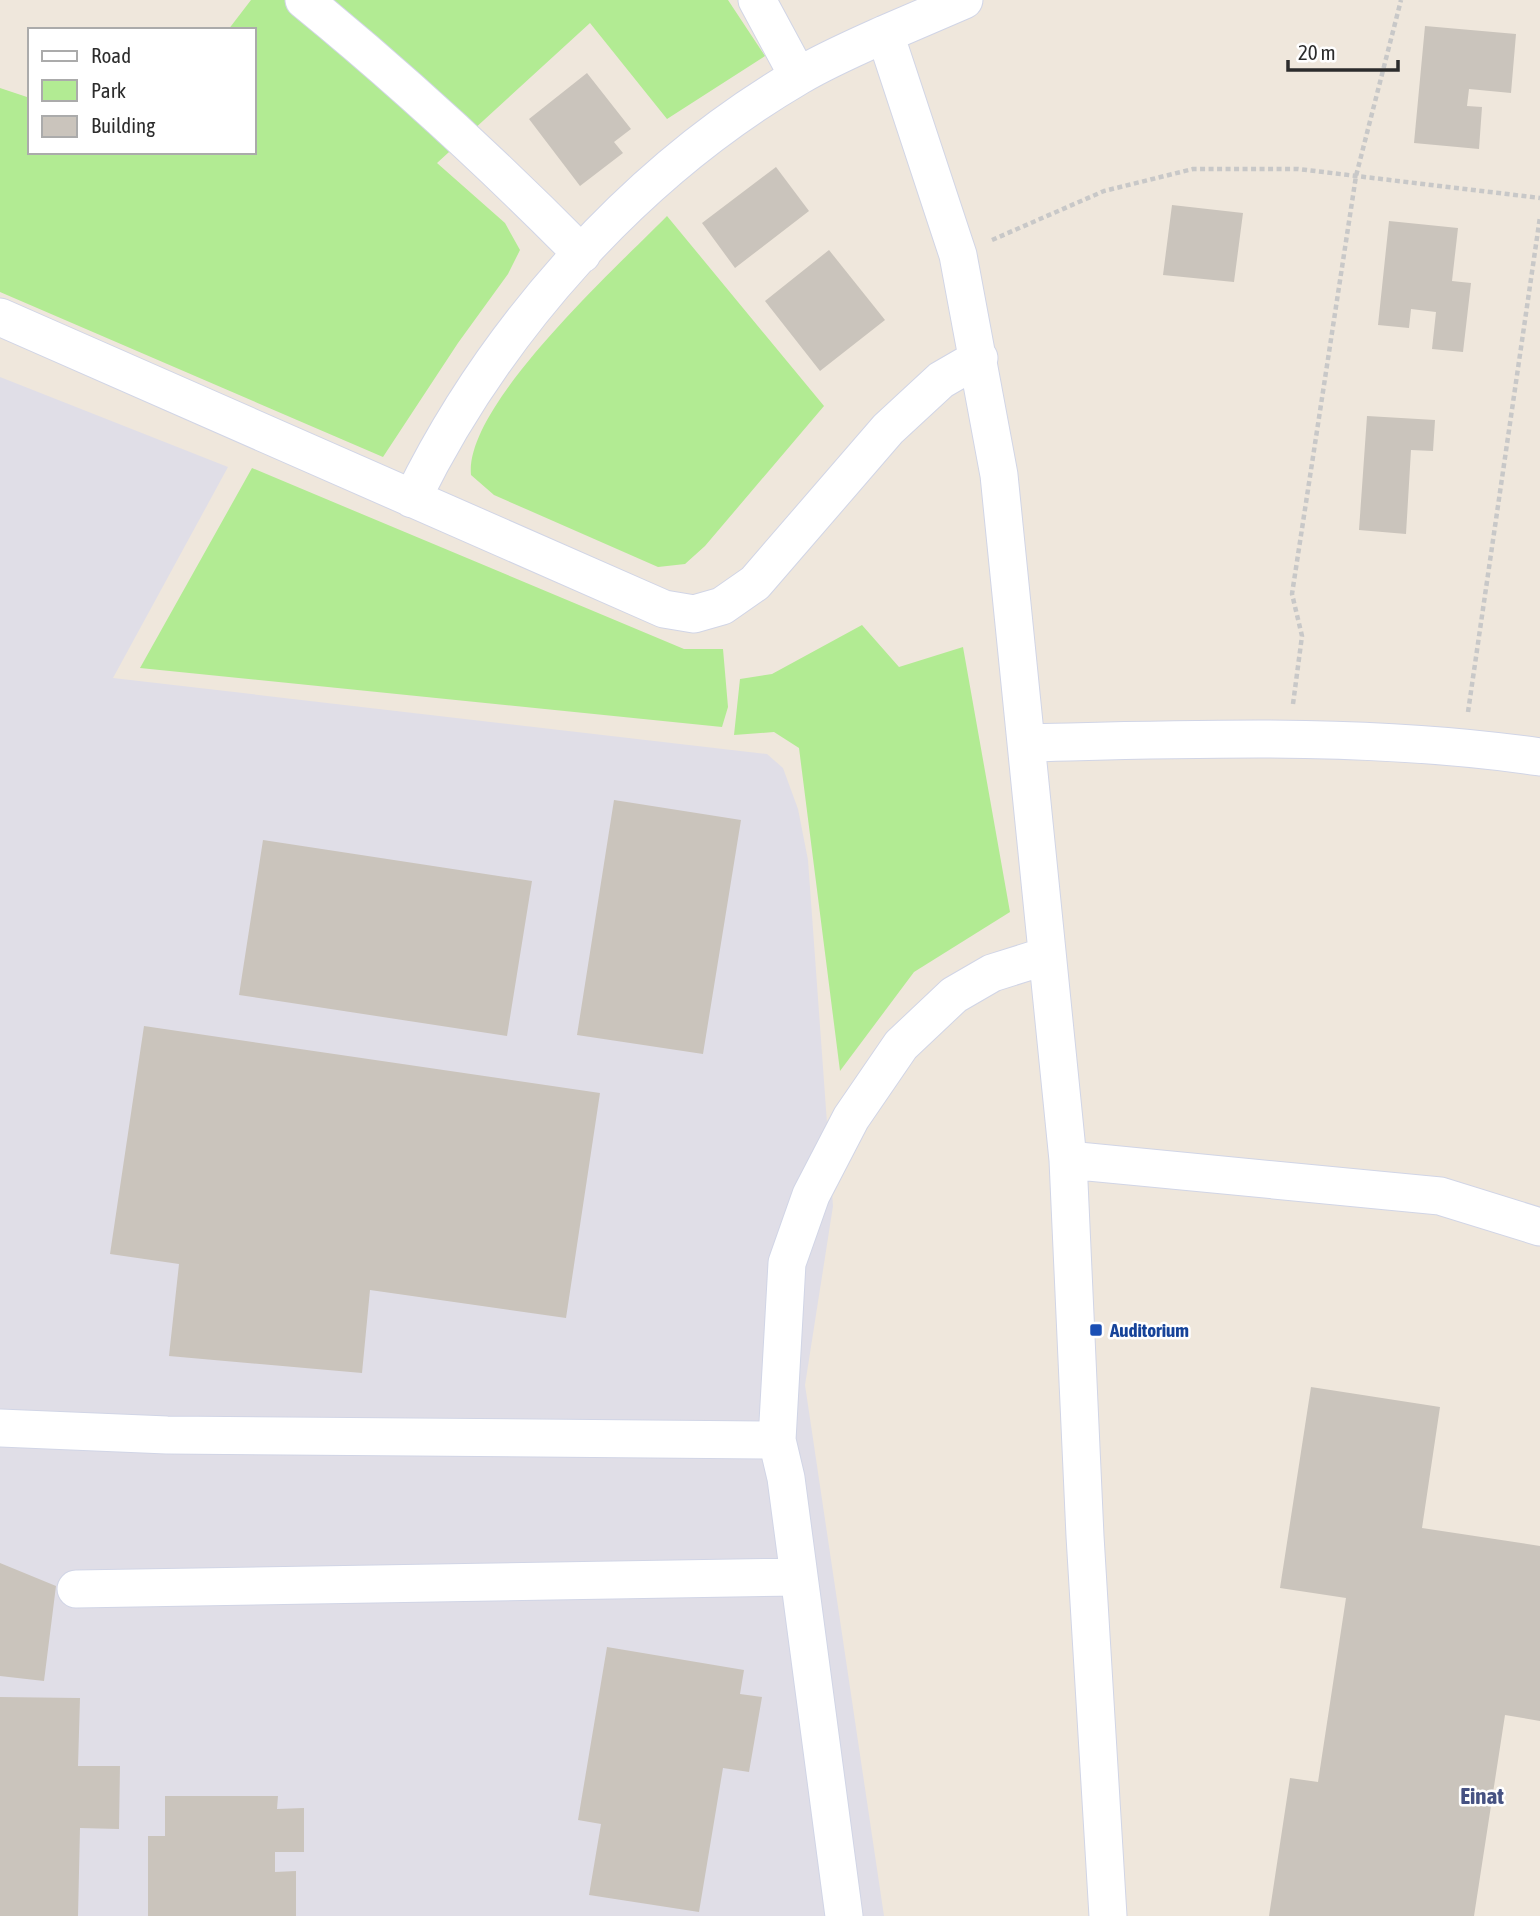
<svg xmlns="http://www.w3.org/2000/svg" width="1540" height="1916" viewBox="0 0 1540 1916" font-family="'Asap Condensed',sans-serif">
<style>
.industrial{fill:#e0dee7}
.green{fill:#b2eb93}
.building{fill:#cac4bc}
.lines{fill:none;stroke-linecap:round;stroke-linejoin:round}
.minor-casing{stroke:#d1d5e6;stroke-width:39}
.path{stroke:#c8c8c8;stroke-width:4.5;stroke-dasharray:5 3.5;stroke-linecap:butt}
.minor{stroke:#fff;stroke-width:37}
.transit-dot{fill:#1a4fb4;stroke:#fff;stroke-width:2.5}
.labels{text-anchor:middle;stroke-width:5;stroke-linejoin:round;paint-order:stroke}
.transit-label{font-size:19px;font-weight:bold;fill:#164399;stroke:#fff;text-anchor:start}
.quarter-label{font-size:23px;font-weight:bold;fill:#465282;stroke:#fff}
</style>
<rect width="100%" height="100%" fill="#efe7dc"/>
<path class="industrial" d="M0,377l228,90 -115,211 654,76 16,14 15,41 10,51 25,346 -28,179 79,531h-884z"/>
<path class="green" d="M251,0h477l37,56 -98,63 -77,-96 -153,140 68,60 15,27 -12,24 -50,69 -75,114 -383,-165v-204l30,10v54h224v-122h-26z
M667,216l157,190 -119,140 -20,18 -27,3 -164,-72 -23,-20c-7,-70 147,-209 196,-259z
M252,468l432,181h39l5,58 -6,20 -582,-59z
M862,625l37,42 64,-20 47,265 -96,60 -74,99 -41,-323 -25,-16 -40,3 6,-56 32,-5z"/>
<path class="building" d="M1425,26l91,8 -5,59 -42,-4 -2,17 15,1 -3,42 -65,-6z
M587,73l44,56 -17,13 9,11 -43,33 -51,-67z
M776,167l33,44 -74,57 -33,-45z
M1172,205l71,8 -9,69 -71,-7z
M1389,221l69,7 -6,53 19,2 -8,69 -31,-3 4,-37 -25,-3 -2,19 -31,-3z
M829,250l56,70 -65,51 -55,-70z
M1367,416l68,4 -2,31 -22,-1 -5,84 -47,-4z
M614,800l127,20 -38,234 -126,-19z
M263,840l269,41 -25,155 -268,-41z
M144,1026l456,67 -34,225 -196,-28 -8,83 -193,-17 10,-92 -69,-10z
M1311,1387l129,20 -18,121 118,18v175l-35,-6 -31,201h-205l21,-138 28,4 28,-184 -66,-10z
M0,1563l56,23 -12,95 -44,-5z
M607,1647l137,23 -4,24 22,3 -13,75 -26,-4 -24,144 -110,-17 12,-71 -23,-4z
M0,1697l80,1 -2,68h42l-1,63 -39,-1 -2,88h-78z
M165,1796h113l-1,13 27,-1v44h-29v20l21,-1v45h-148v-80h17z"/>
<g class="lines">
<g class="minor-casing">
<path id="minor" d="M304,0c98,80 189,164 278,254
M757,0l41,76
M964,0l-79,34 73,221 41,220 69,685 17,376 23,380
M0,317l664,292 30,5 28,-8 33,-23 133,-154 53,-49 38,-22
M412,499c83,-170 223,-327 387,-423 27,-16 57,-29 86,-42
M1026,743c171,-4 344,-11 514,14
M1068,1160l372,36 100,31
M0,1428l167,7 610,5
M76,1589l723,-12
M844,1916l-58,-438 -9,-38 10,-177 24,-68 40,-77 50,-73 53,-50 38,-22 54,-17"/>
</g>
<path class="path" d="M992,240l112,-49 89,-22h105l242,29
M1293,704l9,-68 -10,-42 64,-418 45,-176
M1468,712l72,-495"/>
<use href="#minor" class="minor"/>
</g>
<rect class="transit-dot" x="1089" y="1323" width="14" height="14" rx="3.5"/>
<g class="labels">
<g class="transit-label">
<text x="1110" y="1337">Auditorium</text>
</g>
<g class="quarter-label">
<text x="1482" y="1804">Einat</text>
</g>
</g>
<rect x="28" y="28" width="228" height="126" fill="#ffffff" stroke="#ababab" stroke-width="2"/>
<rect x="42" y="51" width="35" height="10" fill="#ffffff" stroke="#ababab" stroke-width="2"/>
<text x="91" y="63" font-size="21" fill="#2c2c2c">Road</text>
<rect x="42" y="80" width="35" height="21" fill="#b2eb93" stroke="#ababab" stroke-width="2"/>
<text x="91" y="98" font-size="21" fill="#2c2c2c">Park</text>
<rect x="42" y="116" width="35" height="21" fill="#cac4bc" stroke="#ababab" stroke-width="2"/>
<text x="91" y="133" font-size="21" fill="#2c2c2c">Building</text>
<path d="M1288 60v10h110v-10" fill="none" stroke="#2c2c2c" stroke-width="3.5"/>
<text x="1298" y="60" font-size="21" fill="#2c2c2c" stroke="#ffffff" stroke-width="5" paint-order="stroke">20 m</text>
</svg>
